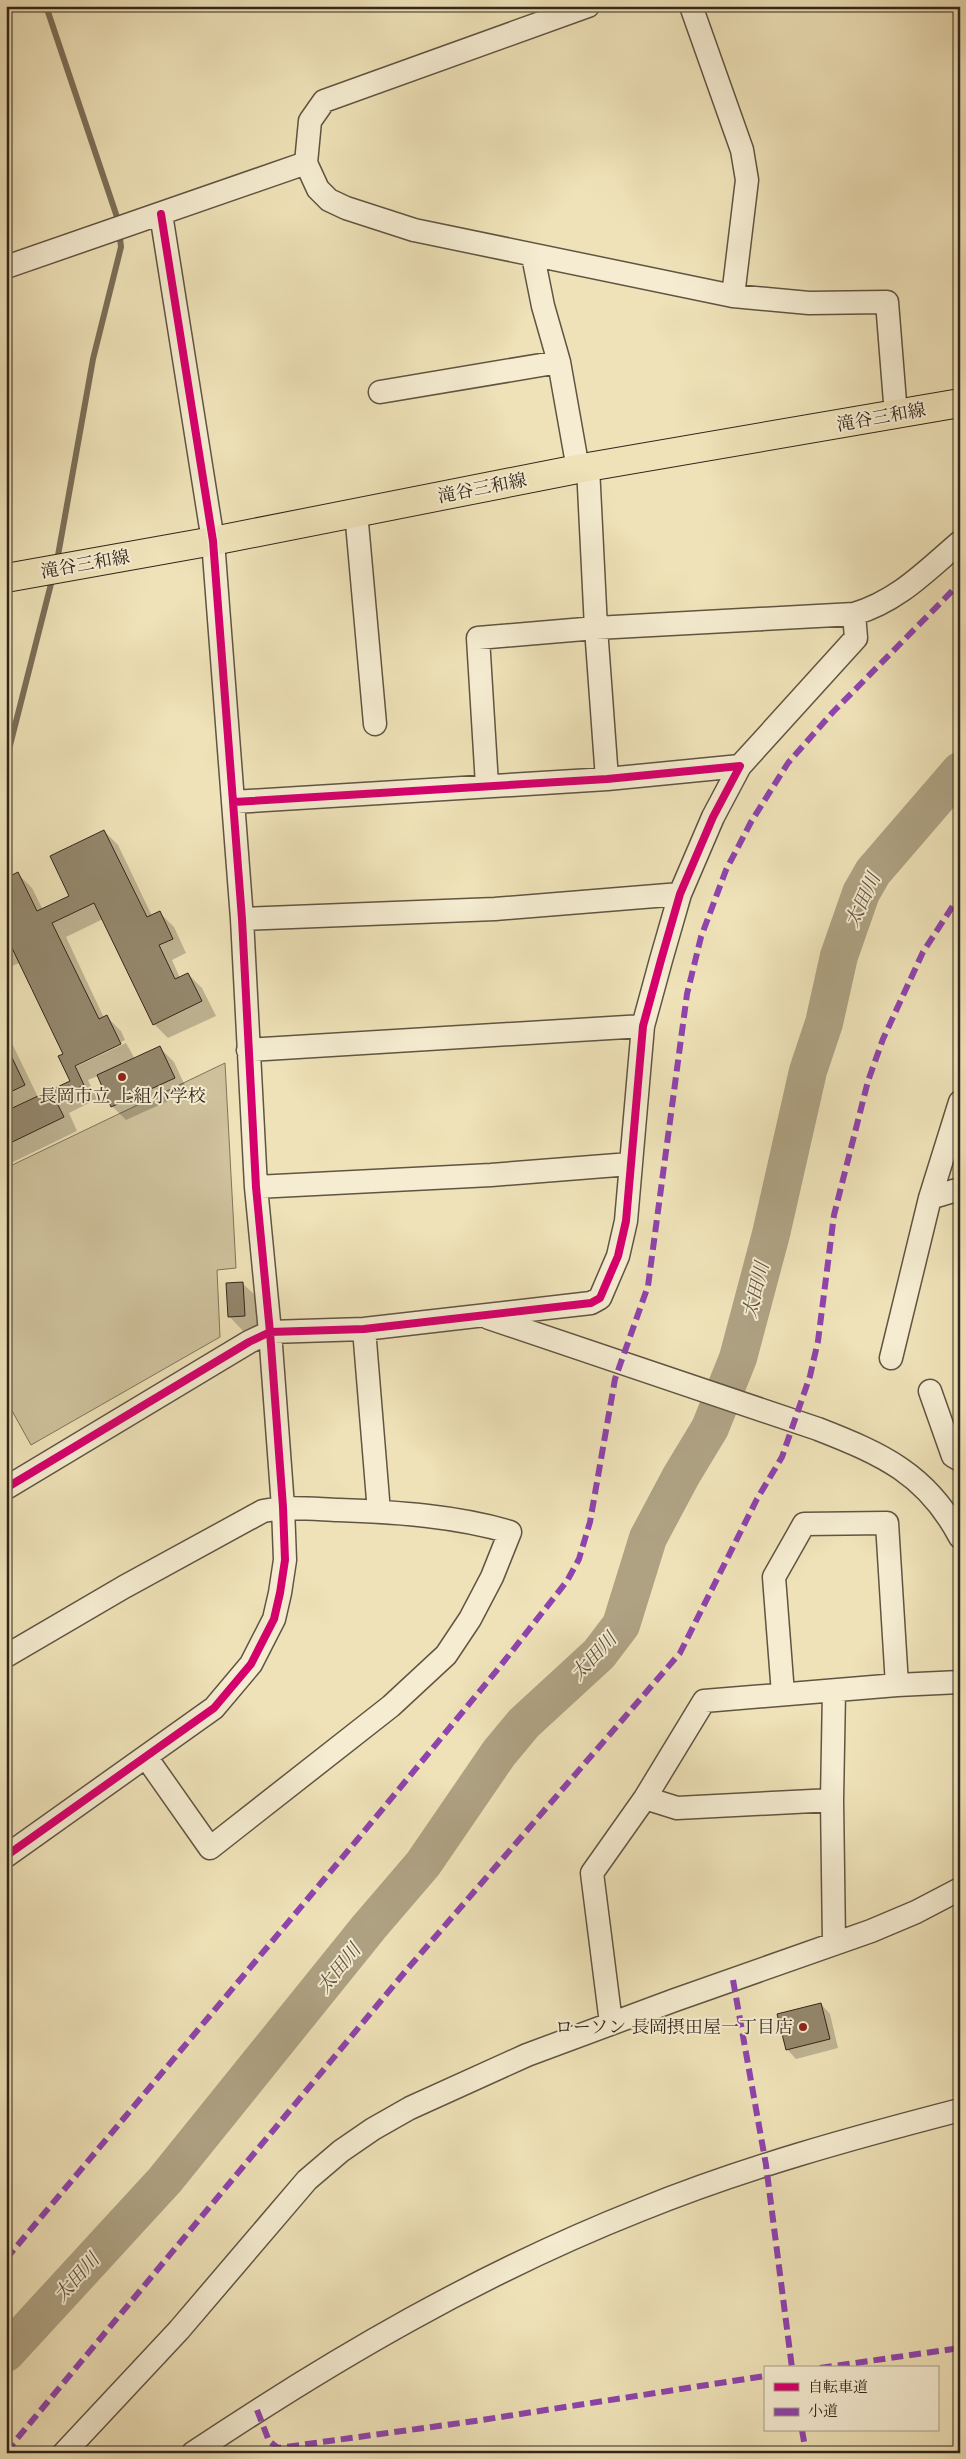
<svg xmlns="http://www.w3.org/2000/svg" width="966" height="2459" viewBox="0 0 966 2459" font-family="Cardo,'Noto Serif JP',serif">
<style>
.green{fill:#cfc29d;stroke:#80745c}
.shadow{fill:#0003}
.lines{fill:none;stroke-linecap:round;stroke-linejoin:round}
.stream{stroke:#7c7059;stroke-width:6}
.river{stroke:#aea283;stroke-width:38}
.building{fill:#94886d;stroke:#31261b}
.minor-casing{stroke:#605542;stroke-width:25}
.major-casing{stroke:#31261b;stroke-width:30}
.minor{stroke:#f5ecd1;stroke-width:22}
.major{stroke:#efe2b8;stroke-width:28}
.quiet{stroke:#8e44ad;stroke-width:6;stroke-dasharray:12 6;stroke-linecap:butt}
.cycleway-casing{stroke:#f5ecd1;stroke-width:11}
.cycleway{stroke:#d6006c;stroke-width:8}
.poi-dot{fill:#8f2418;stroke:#f5ecd1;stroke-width:2}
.labels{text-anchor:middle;stroke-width:4;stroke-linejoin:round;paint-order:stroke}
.street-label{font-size:18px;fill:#31261b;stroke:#f5ecd1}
.poi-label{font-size:18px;fill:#31261b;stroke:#f5ecd1}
.water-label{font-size:19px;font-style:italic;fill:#5d513f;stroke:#f5ecd1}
</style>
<rect width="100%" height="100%" fill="#efe2b8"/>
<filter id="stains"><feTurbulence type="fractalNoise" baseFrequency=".004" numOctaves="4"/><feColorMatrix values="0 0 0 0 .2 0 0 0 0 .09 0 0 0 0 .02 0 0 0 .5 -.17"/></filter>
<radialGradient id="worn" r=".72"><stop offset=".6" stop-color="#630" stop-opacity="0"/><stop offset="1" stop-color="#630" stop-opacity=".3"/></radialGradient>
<path class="green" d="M225,1063l11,205 -19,2 3,67 -189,108 -25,-45v-232z"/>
<path class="shadow" d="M104,831l14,14 34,71 8,-3 14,14 12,26 -14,7 8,18 8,-4 14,14 14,28 -48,22 -14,-14 -51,-105 -37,18 38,81 3,-1 14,14 4,9 -50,25v2l51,-24 9,16 25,-11 14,14 14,30 -62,28 -14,-14 -14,-30 -10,4 9,19 -28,14 8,18 -66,32 -5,-4v-128l32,66 34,-16 -7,-27 -44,-92 -15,7v-89l12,-6 14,14 11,22 28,-14z
M242,1283l15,14 1,33 -15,1 -14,-15z
M821,2004l9,10 8,34 -42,11 -9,-10z"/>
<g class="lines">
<path class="stream" d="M46,6l72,214 3,27 -28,112 -36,202
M6,761l47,-185"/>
<path class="river" d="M6,2353l159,-173 204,-253 54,-63 76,-111 25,-30 75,-69 22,-29 27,-87 33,-62 29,-48 28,-70 33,-124 37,-163 16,-48 15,-67 22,-63 12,-21 87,-101"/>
</g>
<path class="building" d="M104,830l43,87 13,-6 13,28 -14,6 16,34 13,-6 14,28 -49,24 -59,-122 -42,20 47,96 8,-4 14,29 -46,22 9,19 -29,14 9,18 -58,28v-34l64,-30 -12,-25 5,-2 -52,-108 -5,2v-70l12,-6 19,39 32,-15 -19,-40z
M6,1045l19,40 -19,9z
M160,1046l15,32 -64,29 -14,-32z
M243,1282l2,34 -17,1 -2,-34z
M821,2003l9,36 -44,11 -9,-36z"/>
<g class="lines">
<g class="minor-casing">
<path id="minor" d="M588,6l-264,95 -14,20 -4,42 12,26 11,11 17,8 68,22 319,66 76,7 78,-1 9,113
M691,6l51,144 5,30 -14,116
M533,256l10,50 16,56 19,107
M6,267l300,-104
M380,392l179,-30
M588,467l8,161 11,151
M356,512l19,212
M854,614c44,-13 72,-43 106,-72
M487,785l-9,-147 118,-10 258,-14 2,24 -116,128
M242,919l253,-10 185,-15
M248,1050l395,-24
M960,1102l-30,96 30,-9
M256,1187l235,-12 139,-11
M489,1318l329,111c64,25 109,45 142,108
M364,1329l15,183
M891,1358l39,-160
M930,1391l23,65 7,4
M6,1488l243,-146 21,-10 94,-3 227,-26 9,-5 18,-42 8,-35 17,-195 18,-66 19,-66 33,-77 27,-51 -133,13 -373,23
M6,1656l118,-69 139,-76c25,-5 50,-2 76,-1 57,2 117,6 171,22l-18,45 -22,42 -24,36 -55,51 -181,142 -64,-91
M834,1691l-2,109 2,143
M783,1694l-9,-117 30,-53 83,-1 10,162
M645,1798l32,10 155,-8
M6,1856l208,-148 37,-44 23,-45 6,-26 5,-33 -2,-53 -13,-175 -14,-145 -14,-268 -29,-378 -52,-327
M611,2023l-19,-150 53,-75 59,-97 193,-16 63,-3
M64,2453l115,-123 128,-150 34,-29 32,-22 37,-21 117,-53 148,-55 196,-69 45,-19 44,-23
M193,2453c142,-95 288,-180 447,-243 103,-42 212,-72 320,-100"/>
</g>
<g class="major-casing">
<path id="major" d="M6,578l207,-37 375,-74 372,-64"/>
</g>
<use href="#minor" class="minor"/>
<use href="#major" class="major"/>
<path class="quiet" d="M733,1980l33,185 26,203
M6,2259l351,-419 141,-171 69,-88 12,-22 11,-37 25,-143 33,-93 39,-292 14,-57 25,-67 25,-48 37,-59 45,-51 127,-129
M820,2368l140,-20
M257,2410l12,31 9,7 197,-27 290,-45
M802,2430l4,23
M6,2452l398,-479 276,-320 77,-154 25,-42 28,-81 8,-35 16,-126 34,-134 15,-42 40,-87 37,-57"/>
<g class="cycleway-casing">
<path id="cycleway" d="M6,1488l243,-146 21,-10 94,-3 227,-26 9,-5 18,-42 8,-35 17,-195 18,-66 19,-66 33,-77 27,-51 -133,13 -373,23
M6,1856l208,-148 37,-44 23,-45 6,-26 5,-33 -2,-53 -13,-175 -14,-145 -14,-268 -29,-378 -52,-327"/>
</g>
<use href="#cycleway" class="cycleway"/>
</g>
<g class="poi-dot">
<circle cx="122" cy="1077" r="5"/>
<circle cx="803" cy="2027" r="5"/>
</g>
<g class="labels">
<g class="street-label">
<text transform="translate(881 417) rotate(-10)" y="6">滝谷三和線</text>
<text transform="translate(482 488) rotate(-11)" y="6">滝谷三和線</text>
<text transform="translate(85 564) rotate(-10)" y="6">滝谷三和線</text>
</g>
<g class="poi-label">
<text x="122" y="1102">長岡市立 上組小学校</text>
<text x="793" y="2033" text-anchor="end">ローソン 長岡摂田屋一丁目店</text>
</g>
<g class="water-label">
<text transform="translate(862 900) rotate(-65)" y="7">太田川</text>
<text transform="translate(755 1290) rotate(-76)" y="7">太田川</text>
<text transform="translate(593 1656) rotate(-47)" y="7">太田川</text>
<text transform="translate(338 1968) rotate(-51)" y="7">太田川</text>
<text transform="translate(76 2277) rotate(-48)" y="7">太田川</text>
</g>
</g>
<rect width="966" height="2459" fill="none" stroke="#efe2b8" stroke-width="25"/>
<rect x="8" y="8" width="951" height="2444" fill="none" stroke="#31261b" stroke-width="2.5"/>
<rect x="12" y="12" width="941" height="2434" fill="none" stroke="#31261b"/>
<rect x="764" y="2366" width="175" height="65" fill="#f5ecd1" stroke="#a79d88"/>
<rect x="774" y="2383" width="25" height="8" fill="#d6006c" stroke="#a79d88"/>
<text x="808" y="2392" font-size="15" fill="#31261b">自転車道</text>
<rect x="774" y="2408" width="25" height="8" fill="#8e44ad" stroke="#a79d88"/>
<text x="808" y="2416" font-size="15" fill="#31261b">小道</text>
<rect width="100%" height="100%" filter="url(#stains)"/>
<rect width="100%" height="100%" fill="url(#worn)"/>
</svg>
